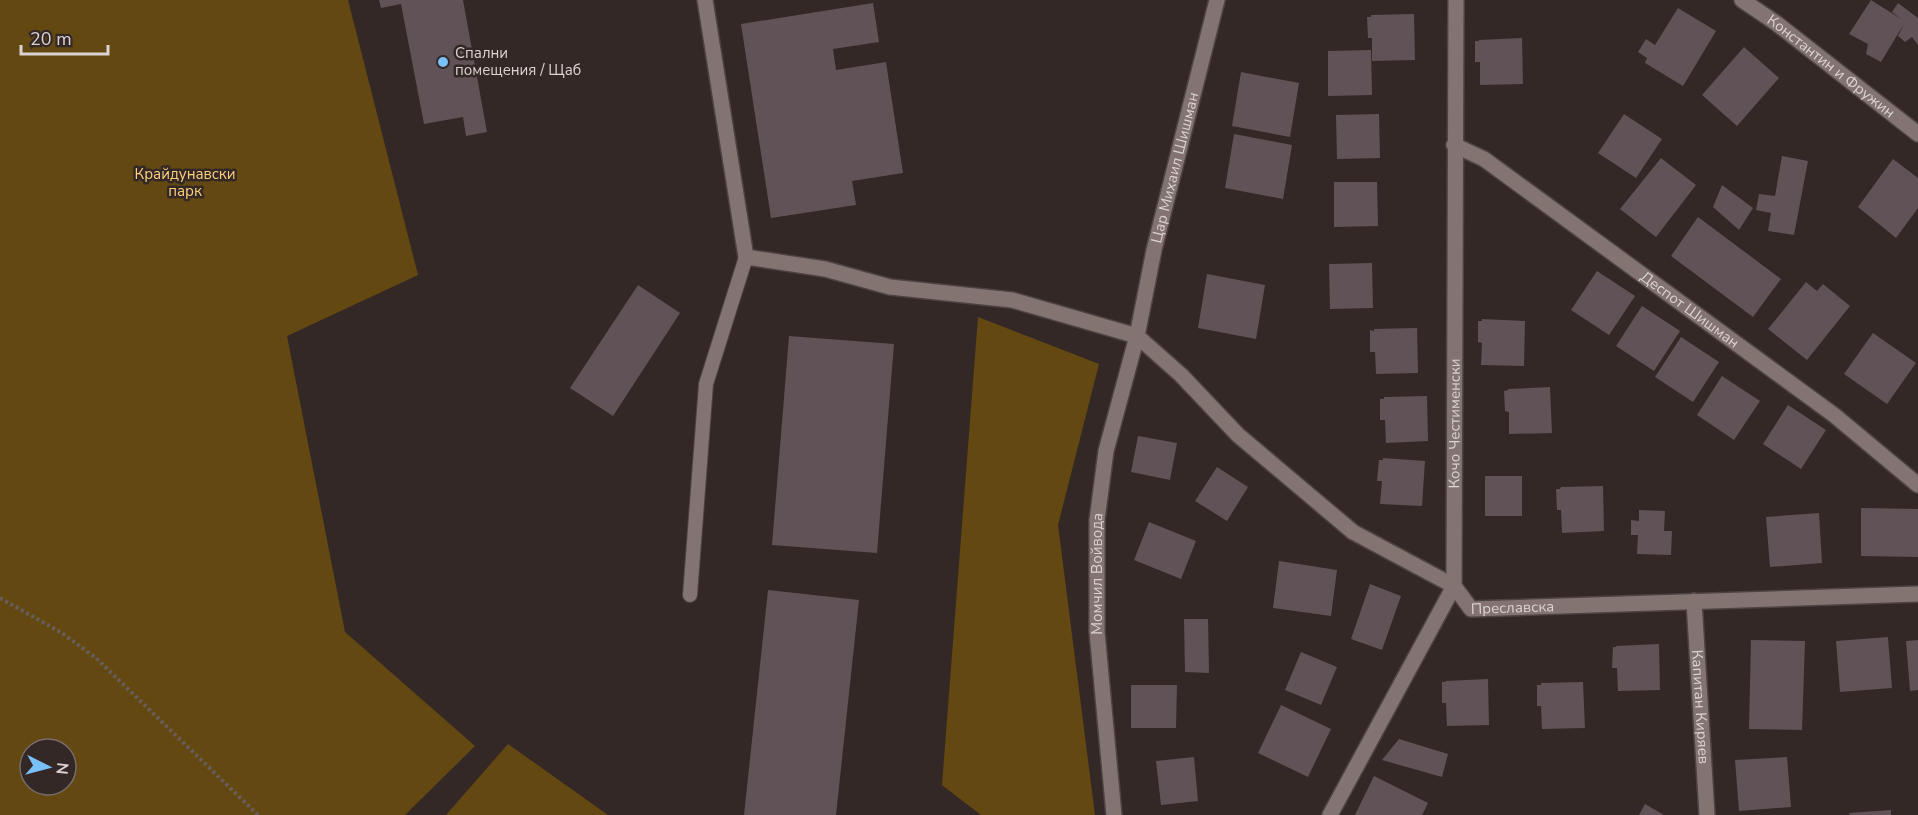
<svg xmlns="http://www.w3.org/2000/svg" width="1918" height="815" viewBox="0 0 1918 815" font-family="'Nunito Sans',sans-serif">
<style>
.green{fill:#634911;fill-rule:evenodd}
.building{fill:#605256}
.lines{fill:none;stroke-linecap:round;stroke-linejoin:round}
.service-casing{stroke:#4d4342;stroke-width:16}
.minor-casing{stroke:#4d4342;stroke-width:18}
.path{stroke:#685d5b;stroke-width:4;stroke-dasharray:3 3;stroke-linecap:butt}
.service{stroke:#837472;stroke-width:14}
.minor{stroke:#837472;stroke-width:15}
.poi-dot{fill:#79bff8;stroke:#342826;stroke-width:2}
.labels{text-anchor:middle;stroke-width:5;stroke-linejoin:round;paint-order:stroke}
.poi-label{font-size:15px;fill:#dbd3d2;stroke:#342826;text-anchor:start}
.street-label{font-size:15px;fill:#dbd3d2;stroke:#342826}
.park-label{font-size:15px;fill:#fbcf7b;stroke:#342826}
</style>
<rect width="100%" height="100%" fill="#342826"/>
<path class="green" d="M0,0h348l70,275 -131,61 58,296 130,114 -70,69h-405zM30,749h36v36h-36z
M978,317l121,47 -41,161 37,290h-114l-39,-30z
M508,744l100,71h-162z"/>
<path class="building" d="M379,0h84l24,132 -21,4 -3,-19 -39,7 -23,-120 -20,4z
M1871,0l30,19 -9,-7 6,-9 20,15v27l-6,-8 -7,5 -7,-6 6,-12 -23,38 -15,-8 2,-10 -19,-10z
M873,3l6,39 -46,7 3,21 50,-8 17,111 -51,8 4,24 -85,13 -30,-194z
M1678,8l38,23 -33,55 -38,-23 2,-5 -9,-6 8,-13 9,6z
M1414,14l1,46 -43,1v-23h-4l-1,-21h4v-2z
M1522,38l1,46 -43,1v-23h-5v-21h4v-1z
M1744,47l35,31 -42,48 -35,-31z
M1371,50l1,45 -44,1v-45z
M1241,72l58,11 -9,54 -58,-11z
M1379,114l1,44 -43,1 -1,-44z
M1624,114l38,25 -26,39 -38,-25z
M1234,134l58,11 -9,54 -58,-11z
M1782,156l26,5 -14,74 -26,-4 3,-18 -15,-3 3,-16 16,2z
M1661,158l35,27 -40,52 -36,-28z
M1893,159l25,19v30l-22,30 -38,-31z
M1334,182h43l1,44 -44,1z
M1722,185l31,23 -14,22 -26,-23z
M1698,217l83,62 -28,38 -82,-61z
M1372,263l1,45 -43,1 -1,-45z
M1597,271l38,25 -26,39 -38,-25z
M1207,274l58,11 -9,54 -58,-11z
M1806,282l11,9 6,-7 27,22 -43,54 -39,-31z
M638,285l42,28 -67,103 -43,-28z
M1642,306l38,25 -26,40 -38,-25z
M1482,319l43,2 -1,45 -43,-1 1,-22 -4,-1v-21h4z
M1417,328l1,45 -42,1 -1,-22h-5v-22l4,1v-2z
M1873,333l43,30 -29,41 -43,-30z
M789,336l105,8 -17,209 -105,-8z
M1681,337l38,25 -26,40 -38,-25z
M1722,376l38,25 -26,39 -37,-25z
M1550,387l2,46 -43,1v-22l-4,-1 -1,-20 4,-1v-1z
M1427,396l1,45 -42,2 -1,-23h-5v-21h4v-2z
M1788,405l38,25 -25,39 -38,-25z
M1138,436l39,7 -7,37 -39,-8z
M1383,458l42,3 -3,45 -42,-2 2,-23h-5l2,-21h4z
M1217,467l31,20 -21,34 -32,-20z
M1485,476h37v40h-37z
M1603,486l1,45 -42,2 -1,-23h-4l-1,-21h4l1,-2z
M1861,508l57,1v48l-57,-1z
M1639,510l26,1 -1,20h8l-1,24 -34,-1 1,-19h-7v-15l8,1z
M1819,513l3,50 -52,4 -4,-50z
M1149,522l47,19 -15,38 -47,-19z
M1279,561l58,9 -6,46 -58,-8z
M1370,584l31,12 -19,54 -31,-11z
M768,590l91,10 -23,215h-92z
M1184,619h24l1,54 -24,-1z
M1888,637l4,51 -52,4 -4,-51z
M1751,640l54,1 -3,89 -53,-1z
M1918,640v50l-8,1 -4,-50z
M1659,644l1,46 -42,1 -1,-23h-5l1,-21h3v-1z
M1301,652l36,15 -16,38 -36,-15z
M1488,679l1,46 -42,1 -1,-23h-4v-21h4l-1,-1z
M1583,682l2,46 -43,1 -1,-23h-4v-21h4v-2z
M1131,685h46l-1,43h-45z
M1281,705l50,24 -23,48 -50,-24z
M1399,739l49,15 -6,23 -60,-17z
M1194,757l4,44 -37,4 -5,-44z
M1787,757l4,50 -52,4 -4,-51z
M1374,776l54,27 -6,12h-67z
M1645,804l19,11h-25z
M1891,810v5h-41l-1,-2z"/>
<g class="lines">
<g class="service-casing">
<path id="service" d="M690,595l16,-211 40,-127"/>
</g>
<g class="minor-casing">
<g id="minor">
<path id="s1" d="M705,0l41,257 79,12 65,18 122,13 125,36 44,39 57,60 115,97 101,54 17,23 447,-15"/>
<path id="s2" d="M1742,0l34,23 142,111"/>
<path id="s3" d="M1454,145l30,14 350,256 84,70"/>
<path id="s4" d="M1694,601l13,214"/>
<path id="s5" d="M1114,815l-17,-183v-112l9,-69 31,-115 17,-86 63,-250"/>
<path id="s6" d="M1330,815l124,-229 2,-586"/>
</g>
</g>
<path class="path" d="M0,598l62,35 34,25 162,157"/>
<use href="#service" class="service"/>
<use href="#minor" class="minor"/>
</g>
<circle class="poi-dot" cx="443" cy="62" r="6"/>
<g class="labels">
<g class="poi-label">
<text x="455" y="58">Спални<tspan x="455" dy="17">помещения / Щаб</tspan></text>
</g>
<g class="street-label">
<text dy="5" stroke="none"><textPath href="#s2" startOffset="111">Константин и Фружин</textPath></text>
<text dy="5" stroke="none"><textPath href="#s5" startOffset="657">Цар Михаил Шишман</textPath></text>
<text dy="5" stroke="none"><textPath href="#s3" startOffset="288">Деспот Шишман</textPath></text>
<text dy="5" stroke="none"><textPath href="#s6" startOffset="423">Кочо Честименски</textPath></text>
<text dy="5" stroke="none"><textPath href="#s5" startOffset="242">Момчил Войвода</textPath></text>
<text dy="5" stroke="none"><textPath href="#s1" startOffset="1137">Преславска</textPath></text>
<text dy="5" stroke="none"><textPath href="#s4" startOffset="106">Капитан Киряев</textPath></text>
</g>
<g class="park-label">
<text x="185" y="179">Крайдунавски<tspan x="185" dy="17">парк</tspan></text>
</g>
</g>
<g transform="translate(48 767) rotate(96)"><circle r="28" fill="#342826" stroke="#776c6b" stroke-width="1.5"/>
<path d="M0-4.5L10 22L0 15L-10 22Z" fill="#79bff8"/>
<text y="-9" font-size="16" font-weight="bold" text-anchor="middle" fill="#dbd3d2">N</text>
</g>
<path d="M21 45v9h87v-9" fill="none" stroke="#dbd3d2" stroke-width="3"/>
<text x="30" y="45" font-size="18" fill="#dbd3d2" stroke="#342826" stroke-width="4.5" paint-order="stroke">20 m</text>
</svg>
